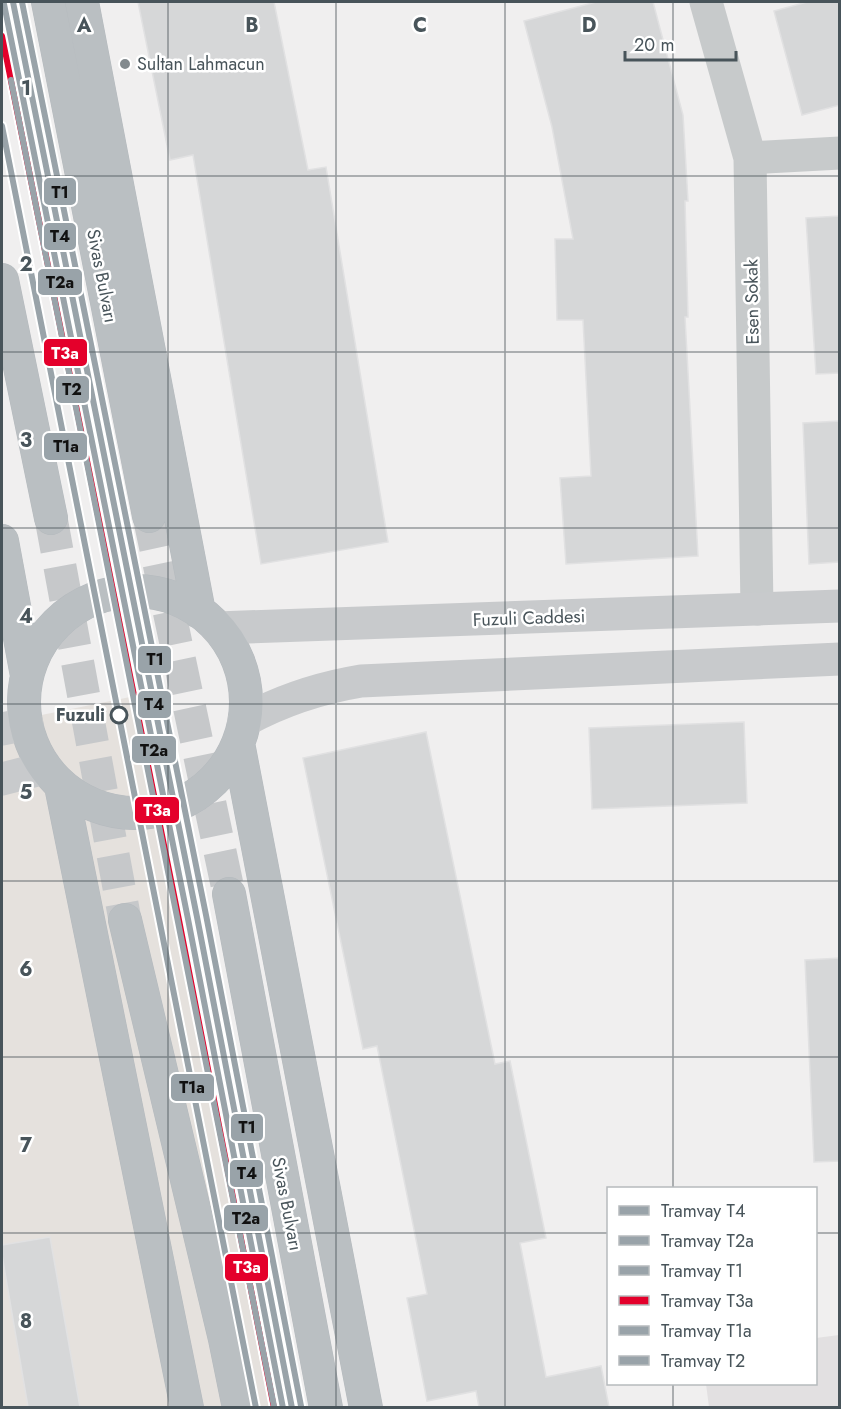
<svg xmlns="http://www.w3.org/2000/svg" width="841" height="1409" viewBox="0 0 841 1409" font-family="Jost,sans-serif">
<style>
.commercial{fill:#e5e1dd}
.education{fill:#e2e0e1}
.building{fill:#d6d7d8;stroke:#e1e1e2;stroke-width:1.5}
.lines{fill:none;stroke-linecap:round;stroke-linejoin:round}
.highway-tunnel{stroke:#c6c8ca;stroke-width:33;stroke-dasharray:33 16;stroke-linecap:butt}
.highway-casing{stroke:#b5babe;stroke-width:34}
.street{stroke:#c7cacb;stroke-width:33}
.secondary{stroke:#c8cacc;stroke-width:33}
.highway{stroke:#babfc2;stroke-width:33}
.tram-1-casing{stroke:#fff;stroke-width:10}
.tram-2-casing{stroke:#fff;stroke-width:10}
.tram-3-casing{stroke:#fff;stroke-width:10}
.tram-4-casing{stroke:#fff;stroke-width:10}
.tram-5-casing{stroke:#fff;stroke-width:10}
.tram-6-casing{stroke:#fff;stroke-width:10}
.tram-1{stroke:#99a3a9;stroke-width:6}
.tram-2{stroke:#99a3a9;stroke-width:6}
.tram-3{stroke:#99a3a9;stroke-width:6}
.tram-4{stroke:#e4002b;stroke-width:6}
.tram-5{stroke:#99a3a9;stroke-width:6}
.tram-6{stroke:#99a3a9;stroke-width:6}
.grid{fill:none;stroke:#48545a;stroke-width:1.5;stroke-opacity:0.55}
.poi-dot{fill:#838a8e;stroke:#fff;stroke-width:2}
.stop-dot{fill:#fff;stroke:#48545a;stroke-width:3}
.labels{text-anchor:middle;stroke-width:5;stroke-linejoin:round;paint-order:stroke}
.poi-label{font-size:18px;fill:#48545a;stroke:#fff;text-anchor:start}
.street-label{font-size:18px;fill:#48545a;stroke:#fff}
.stop-label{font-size:18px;font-weight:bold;fill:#48545a;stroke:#fff;text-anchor:end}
.grid-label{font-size:20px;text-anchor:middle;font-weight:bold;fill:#48545a;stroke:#fff;stroke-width:5;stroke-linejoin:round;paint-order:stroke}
.line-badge{stroke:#fff;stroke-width:2}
.badge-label{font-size:16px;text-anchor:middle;font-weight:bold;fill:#fff}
.pale-badge-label{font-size:16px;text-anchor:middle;font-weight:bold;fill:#111}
</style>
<rect width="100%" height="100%" fill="#f0efef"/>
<path class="commercial" d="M140,695l151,712h-289v-684z"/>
<path class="education" d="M839,1335v72h-130l-3,-23h110v-46z"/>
<path class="building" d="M138,2h136l34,168 18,-3 62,375 -127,22 -68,-409 -23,5z
M596,2h57l30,113 5,86h-3l3,116h-3l13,239 -132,8 -6,-86 31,-2 -8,-156h-26l-2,-81h18l-21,-112 -28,-106z
M807,2h33v103l-38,10 -28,-104z
M840,216v157l-24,1 -10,-156z
M840,421v141l-31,2 -6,-141z
M744,722l3,81 -155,6 -3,-81z
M426,732l69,332 15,-3 36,177 -26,5 26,134 55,-11 8,41h-130l-3,-16 -49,10 -20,-103 20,-4 -50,-248 -14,3 -60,-291z
M840,958v203l-26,1 -9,-202z
M50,1237l30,170h-52l-26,-152v-10z"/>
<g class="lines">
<path class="highway-tunnel" d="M149,516l80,378
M51,518l74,402"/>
<g class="highway-casing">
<path id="highway" d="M48,2l101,514
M82,2l117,610
M2,280l49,238
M2,541l25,135
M24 702a111 111 0 1 1 222 0a111 111 0 1 1-222 0Z
M238,743l128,665
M61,786l126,622
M229,894l97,514
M125,920l100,419 14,69"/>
</g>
<path class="street" d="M706,2l44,156 7,451
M750,158l90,-5"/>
<path class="secondary" d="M217,628l623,-22
M244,721c38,-21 75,-33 117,-40l479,-22
M2,729l25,-5
M2,779l43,-11"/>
<use href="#highway" class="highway"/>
<g class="tram-1-casing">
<path id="tram-1" d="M13,2l184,915 95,491"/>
</g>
<g class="tram-2-casing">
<path id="tram-2" d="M4,4l184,915 95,489"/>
</g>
<g class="tram-3-casing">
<path id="tram-3" d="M22,2l184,913 95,491"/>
</g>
<g class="tram-4-casing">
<path id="tram-4" d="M2,36l177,884 95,488"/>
</g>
<g class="tram-5-casing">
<path id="tram-5" d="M2,126l254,1282"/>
</g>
<g class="tram-6-casing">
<path id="tram-6" d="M11,80l263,1326"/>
</g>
<use href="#tram-1" class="tram-1"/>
<use href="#tram-2" class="tram-2"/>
<use href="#tram-3" class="tram-3"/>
<use href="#tram-4" class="tram-4"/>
<use href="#tram-5" class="tram-5"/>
<use href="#tram-6" class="tram-6"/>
</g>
<path class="grid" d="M168,2v1406M336,2v1406M505,2v1406M673,2v1186M2,176h838M2,352h838M2,528h838M2,704h838M2,881h838M2,1057h838M2,1233h606M816,1233h24M673,1384v24"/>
<circle class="poi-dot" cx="125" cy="64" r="6"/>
<circle class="stop-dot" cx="119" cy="715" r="8"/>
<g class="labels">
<g class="poi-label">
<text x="137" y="70">Sultan Lahmacun</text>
</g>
<g class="street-label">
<text transform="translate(102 276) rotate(79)" y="6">Sivas Bulvarı</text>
<text transform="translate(752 302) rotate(-91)" y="6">Esen Sokak</text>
<text transform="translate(529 618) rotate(-2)" y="6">Fuzuli Caddesi</text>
<text transform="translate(287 1204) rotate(79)" y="6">Sivas Bulvarı</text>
</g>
<g class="stop-label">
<text x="105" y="721">Fuzuli</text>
</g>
</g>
<g class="grid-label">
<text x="84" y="32">A</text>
<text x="252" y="32">B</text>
<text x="420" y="32">C</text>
<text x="589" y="32">D</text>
<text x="26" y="95">1</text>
<text x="26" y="271">2</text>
<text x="26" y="447">3</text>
<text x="26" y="623">4</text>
<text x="26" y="799">5</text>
<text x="26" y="976">6</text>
<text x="26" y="1152">7</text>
<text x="26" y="1328">8</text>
</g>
<g class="line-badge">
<rect x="43" y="177" width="34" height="29" rx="6" fill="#99a3a9"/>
<rect x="43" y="222" width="34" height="29" rx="6" fill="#99a3a9"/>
<rect x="37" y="268" width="46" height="28" rx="6" fill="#99a3a9"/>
<rect x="43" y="338" width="45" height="29" rx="6" fill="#e4002b"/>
<rect x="55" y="375" width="35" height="29" rx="6" fill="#99a3a9"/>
<rect x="43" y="432" width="45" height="29" rx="6" fill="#99a3a9"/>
<rect x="137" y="645" width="35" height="29" rx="6" fill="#99a3a9"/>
<rect x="137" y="690" width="35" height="29" rx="6" fill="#99a3a9"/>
<rect x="131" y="735" width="46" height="29" rx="6" fill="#99a3a9"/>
<rect x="134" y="796" width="46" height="28" rx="6" fill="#e4002b"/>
<rect x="170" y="1073" width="45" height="29" rx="6" fill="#99a3a9"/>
<rect x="230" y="1113" width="34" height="29" rx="6" fill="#99a3a9"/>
<rect x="229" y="1159" width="35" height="29" rx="6" fill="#99a3a9"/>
<rect x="223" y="1204" width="46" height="28" rx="6" fill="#99a3a9"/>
<rect x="224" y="1253" width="45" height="29" rx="6" fill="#e4002b"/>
</g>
<g class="badge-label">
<text x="65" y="359">T3a</text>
<text x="157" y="816">T3a</text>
<text x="247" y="1273">T3a</text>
</g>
<g class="pale-badge-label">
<text x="60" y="198">T1</text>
<text x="60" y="242">T4</text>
<text x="60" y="288">T2a</text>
<text x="72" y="395">T2</text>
<text x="66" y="452">T1a</text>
<text x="155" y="665">T1</text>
<text x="154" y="710">T4</text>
<text x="154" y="756">T2a</text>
<text x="192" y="1093">T1a</text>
<text x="247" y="1133">T1</text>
<text x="247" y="1179">T4</text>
<text x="246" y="1224">T2a</text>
</g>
<rect width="841" height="1409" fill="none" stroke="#48545a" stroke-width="6"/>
<rect x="607" y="1187" width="210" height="198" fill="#ffffff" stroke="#b6bbbd" stroke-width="1.5"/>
<rect x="619" y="1206" width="30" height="9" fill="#99a3a9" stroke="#b6bbbd" stroke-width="1.5"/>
<text x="661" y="1217" font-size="18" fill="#48545a">Tramvay T4</text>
<rect x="619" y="1236" width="30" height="9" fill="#99a3a9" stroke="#b6bbbd" stroke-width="1.5"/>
<text x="661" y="1247" font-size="18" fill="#48545a">Tramvay T2a</text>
<rect x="619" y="1266" width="30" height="9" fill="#99a3a9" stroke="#b6bbbd" stroke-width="1.5"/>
<text x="661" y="1277" font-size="18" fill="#48545a">Tramvay T1</text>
<rect x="619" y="1296" width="30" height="9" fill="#e4002b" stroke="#b6bbbd" stroke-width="1.5"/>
<text x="661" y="1307" font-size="18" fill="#48545a">Tramvay T3a</text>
<rect x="619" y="1326" width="30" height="9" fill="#99a3a9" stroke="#b6bbbd" stroke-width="1.5"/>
<text x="661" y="1337" font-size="18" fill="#48545a">Tramvay T1a</text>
<rect x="619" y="1356" width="30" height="9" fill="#99a3a9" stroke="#b6bbbd" stroke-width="1.5"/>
<text x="661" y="1367" font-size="18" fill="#48545a">Tramvay T2</text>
<path d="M625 51v9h111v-9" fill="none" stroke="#48545a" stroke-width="3"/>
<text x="634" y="51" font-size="18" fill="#48545a" stroke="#ffffff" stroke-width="4.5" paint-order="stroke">20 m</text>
</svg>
